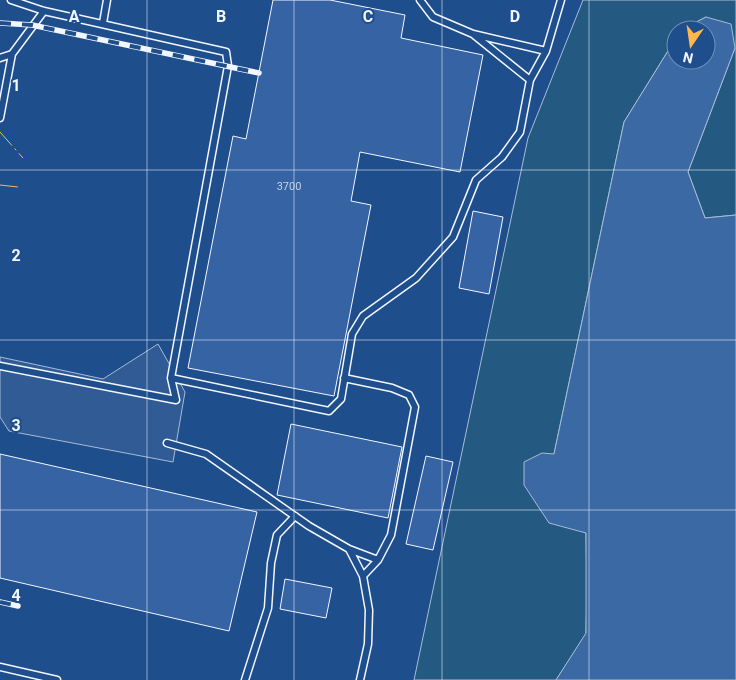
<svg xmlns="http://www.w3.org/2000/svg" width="736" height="680" viewBox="0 0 736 680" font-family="Roboto,sans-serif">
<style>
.green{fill:#245a82;stroke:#a8bbd7}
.parking{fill:#305b95;stroke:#a8bbd7}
.water{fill:#3b69a3;stroke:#a8bbd7}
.building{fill:#3563a3;stroke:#f2f6ff}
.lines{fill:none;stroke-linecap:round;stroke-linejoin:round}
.service-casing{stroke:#f2f6ff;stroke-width:9}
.service{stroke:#1f4e8c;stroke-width:6}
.rail-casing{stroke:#f2f6ff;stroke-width:5.5}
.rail{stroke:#1f4e8c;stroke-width:4;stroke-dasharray:11;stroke-linecap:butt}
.power{stroke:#ffb74d;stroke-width:1;stroke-dasharray:18 4 2.5 4;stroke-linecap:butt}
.grid{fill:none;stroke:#f2f6ff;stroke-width:1;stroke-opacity:0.55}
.labels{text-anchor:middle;stroke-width:4;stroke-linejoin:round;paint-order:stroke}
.number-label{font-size:11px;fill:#c3d1e8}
.grid-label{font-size:16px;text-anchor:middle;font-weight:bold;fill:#f2f6ff;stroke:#1f4e8c;stroke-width:4;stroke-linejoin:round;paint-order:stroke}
</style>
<rect width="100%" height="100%" fill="#1f4e8c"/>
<path class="green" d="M583,0h153v215l-31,3 -17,-46 47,-124 -29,-31 -25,13h-5v8l-52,84 -70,332 32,79 1,57 -1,44 -30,46h-142l114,-542z"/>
<path class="parking" d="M158,344l27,48 -12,70 -164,-31 -9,-14v-60l103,22z"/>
<path class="water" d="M706,17l25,7 4,24 -47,124 17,46 31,-3v465h-180l30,-47v-100l-37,-10 -25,-38v-23l18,-9 12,1 70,-332 52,-84v22h30v-30h-25z"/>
<path class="building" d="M273,0h57l75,15 -4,23 82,17 -23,117 -100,-20 -9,49 20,4 -37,191 -146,-28 45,-232 13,3z
M473,211l30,6 -14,77 -30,-6z
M291,424l111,23 -14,71 -111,-23z
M0,454l257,58 -28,119 -229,-53z
M426,456l27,6 -20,88 -27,-6z
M285,579l47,9 -6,30 -46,-9z"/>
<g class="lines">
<g class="service-casing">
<path id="service" d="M420,0l13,17 40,17 73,17 15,-51
M103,23l4,-23
M474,35l56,45 16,-29
M0,58l12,-4
M0,118l12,-64 32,-43
M0,366l176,34 -5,-22 57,-312 -2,-14 -182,-41 -33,-11
M171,378l158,33 12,-12 11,-65 11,-18 53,-38 37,-41 23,-57 26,-23 18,-25 10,-52
M344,378l48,10 17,7 6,12 -24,128 -13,25 -15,16
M167,443l39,11 103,72 40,23 14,27 6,34 -1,34 -8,36
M349,549l29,11
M0,667l57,13
M245,680l23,-72 3,-45 6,-28 18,-19"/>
</g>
<use href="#service" class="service"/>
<g class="rail-casing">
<path id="rail" d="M0,23l32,2 227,48
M0,602l18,4"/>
</g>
<use href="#rail" class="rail"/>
<path class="power" d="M0,132l23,26
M0,185l18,2"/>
</g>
<path class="grid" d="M147,0v680M294,0v680M442,0v680M589,0v680M0,170h736M0,340h736M0,510h736"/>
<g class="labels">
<g class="number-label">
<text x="289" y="190">3700</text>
</g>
</g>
<g class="grid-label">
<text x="74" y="22">A</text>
<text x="221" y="22">B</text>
<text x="368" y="22">C</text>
<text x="515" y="22">D</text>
<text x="16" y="91">1</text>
<text x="16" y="261">2</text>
<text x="16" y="431">3</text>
<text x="16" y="601">4</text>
</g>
<g transform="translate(691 45) rotate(193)"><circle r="24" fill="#1f4e8c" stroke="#7391ba"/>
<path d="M0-4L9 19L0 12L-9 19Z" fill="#ffb74d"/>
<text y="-8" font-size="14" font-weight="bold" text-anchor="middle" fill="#f2f6ff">N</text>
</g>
</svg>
